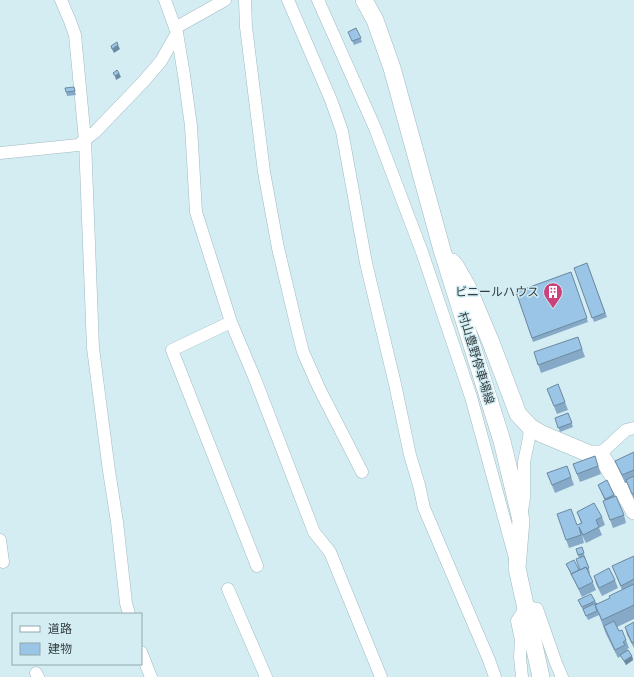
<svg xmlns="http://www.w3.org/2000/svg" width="634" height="677" viewBox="0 0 634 677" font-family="'DejaVu Sans','Noto Sans JP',sans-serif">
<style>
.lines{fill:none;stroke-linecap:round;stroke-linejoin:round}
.street-casing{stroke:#a1bac0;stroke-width:13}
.secondary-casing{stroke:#a1bac0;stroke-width:18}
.street{stroke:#fff;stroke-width:12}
.secondary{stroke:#fff;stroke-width:17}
.wall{fill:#85a9c6}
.shaded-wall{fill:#6c8aa1}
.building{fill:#9bc5e6;stroke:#6c8aa1}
.labels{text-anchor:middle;stroke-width:3;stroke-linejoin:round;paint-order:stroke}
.poi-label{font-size:12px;fill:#333e40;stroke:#d3edf3;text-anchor:end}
.street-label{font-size:12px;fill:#333e40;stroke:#d3edf3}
</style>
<rect width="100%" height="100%" fill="#d3edf3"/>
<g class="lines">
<g class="street-casing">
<path id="street" d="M61,0l9,21 5,14 10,105 8,208 16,123 8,51 9,81 3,11
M165,0l12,33 7,42 7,51 5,86 35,110 24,57 59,153 16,20 51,125
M245,0l1,27 18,145 14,76 19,80 6,24 16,36 43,84
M288,0l43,100 11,31 24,132 29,121 15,71 9,30 5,23 65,152 6,17
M318,0l57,128 47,124 49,145 44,161
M175,28l50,-28
M0,153l78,-8 17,-13 49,-51 17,-20 16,-28
M231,322l-59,28 85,216
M600,454l26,-24 8,-2
M522,511l2,-13v-36l5,-24 1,-11
M0,540l3,22
M228,589l38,88
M141,652l10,25
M36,673l2,4
M522,677l-2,-20 1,-17 -4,-19 9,-14 11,2 19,54 6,14"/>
</g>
<g class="secondary-casing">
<path id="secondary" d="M364,0l11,20 17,48 50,182 60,191 19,79 -4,48 24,109
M452,262l4,5 12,21 22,52 28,74 12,13 12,7 48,20h10l30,49 4,8"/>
</g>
<use href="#street" class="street"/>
<use href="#secondary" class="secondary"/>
</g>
<path class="wall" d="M356,28l6,14 -8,3 -6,-13z
M74,87l2,8 -9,1 -1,-4z
M587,263l20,54 -13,5 -20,-54z
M571,272l17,50 -55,20 -17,-50z
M578,337l7,20 -44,16 -7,-21z
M558,384l10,26 -11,4 -10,-25z
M568,413l5,14 -13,5 -5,-14z
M634,452v48l-7,-17h-2l-10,-22z
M595,456l6,18 -21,8 -7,-18z
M567,466l7,19 -19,8 -8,-20z
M607,480l17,35 2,8 -13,5 -10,-27h2l-7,-16z
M577,512l25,5 3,8 -6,3 3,7 -16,8 -4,-8 2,8 -15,5 -12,-34 20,11 4,-2z
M582,547l3,10 5,16h-1l7,17 -14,7 -16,-33 13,6h1l-1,-12 -3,-9z
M634,556v63l-17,8 2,4 7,9 3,8 -2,1 5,7 1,4 -7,5 -5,-9 -3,2 -12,-24 -7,-19 -11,5 -10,-20 17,1 2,3 13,-6 12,-8 -10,-24z
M594,576l21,4 3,8 -16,8 -6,-12z
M634,622v26l-7,-13 -2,-8z"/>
<path class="shaded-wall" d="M118,45l2,4 -6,4 -2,-4z
M119,73l2,4 -5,3 -1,-4z
M632,656l1,4 -7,5 -2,-4z"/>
<path class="building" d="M356,28l5,10 -9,3 -4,-9z
M117,42l1,3 -6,4 -1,-3z
M117,70l2,3 -4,3 -2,-3z
M74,87l1,4 -9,1 -1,-4z
M587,263l18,50 -13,5 -18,-50z
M571,272l16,46 -55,20 -16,-46z
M578,337l4,12 -44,16 -4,-13z
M558,384l7,18 -11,4 -7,-17z
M568,413l4,10 -14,5 -3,-10z
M634,452v18l-12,5 -7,-14z
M595,456l3,10 -21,8 -4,-10z
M567,466l4,11 -19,8 -5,-12z
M634,476v17l-2,1 -6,-14z
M607,480l7,15 -9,4 -7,-14z
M616,496l8,19 -14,5 -7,-19z
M594,503l8,14 -6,3 3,7 -16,8 -4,-8 2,8 -15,5 -9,-26 14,-5 6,16 5,-2 -5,-11z
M582,547l2,6 -6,2 -2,-6z
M584,556l5,12 -2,1 -1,-2 -6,3 -4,-11z
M634,556v23l-13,7 -9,-20z
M574,560l5,10 -8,4 1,1 -6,-11z
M586,567l7,15 -14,7 -8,-15z
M609,568l6,12 -16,8 -5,-12z
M634,584v21l-32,15 -7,-15 15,-7 -1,-2z
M591,594l4,7 -13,6 -4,-7z
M596,603l1,1 -2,1 2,6 -11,5 -3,-7z
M614,621l5,10 3,-1 4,10 -3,2 2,3 -10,5 -11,-24z
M634,622v20l-2,1 -7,-16z
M628,650l4,6 -8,5 -4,-6z"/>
<defs>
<g id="building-pin" transform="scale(1)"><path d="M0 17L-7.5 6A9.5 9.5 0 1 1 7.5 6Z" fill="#cb417b" stroke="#d3edf3"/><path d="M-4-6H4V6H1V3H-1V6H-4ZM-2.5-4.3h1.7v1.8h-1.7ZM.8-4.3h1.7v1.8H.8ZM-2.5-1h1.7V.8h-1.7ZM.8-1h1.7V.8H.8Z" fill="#fff"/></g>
</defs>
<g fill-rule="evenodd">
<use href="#building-pin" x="553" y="292"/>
</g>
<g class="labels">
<g class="poi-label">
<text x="539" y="296">ビニールハウス</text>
</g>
<g class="street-label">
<text transform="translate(476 358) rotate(73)" y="4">村山豊野停車場線</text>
</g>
</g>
<rect x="12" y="613" width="130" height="52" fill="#d3edf3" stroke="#93a7ab"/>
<rect x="20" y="626" width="20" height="6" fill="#ffffff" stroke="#93a7ab"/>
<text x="48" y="633" font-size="12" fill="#333e40">道路</text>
<rect x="20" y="643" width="20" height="12" fill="#9bc5e6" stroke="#93a7ab"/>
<text x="48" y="653" font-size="12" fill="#333e40">建物</text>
</svg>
